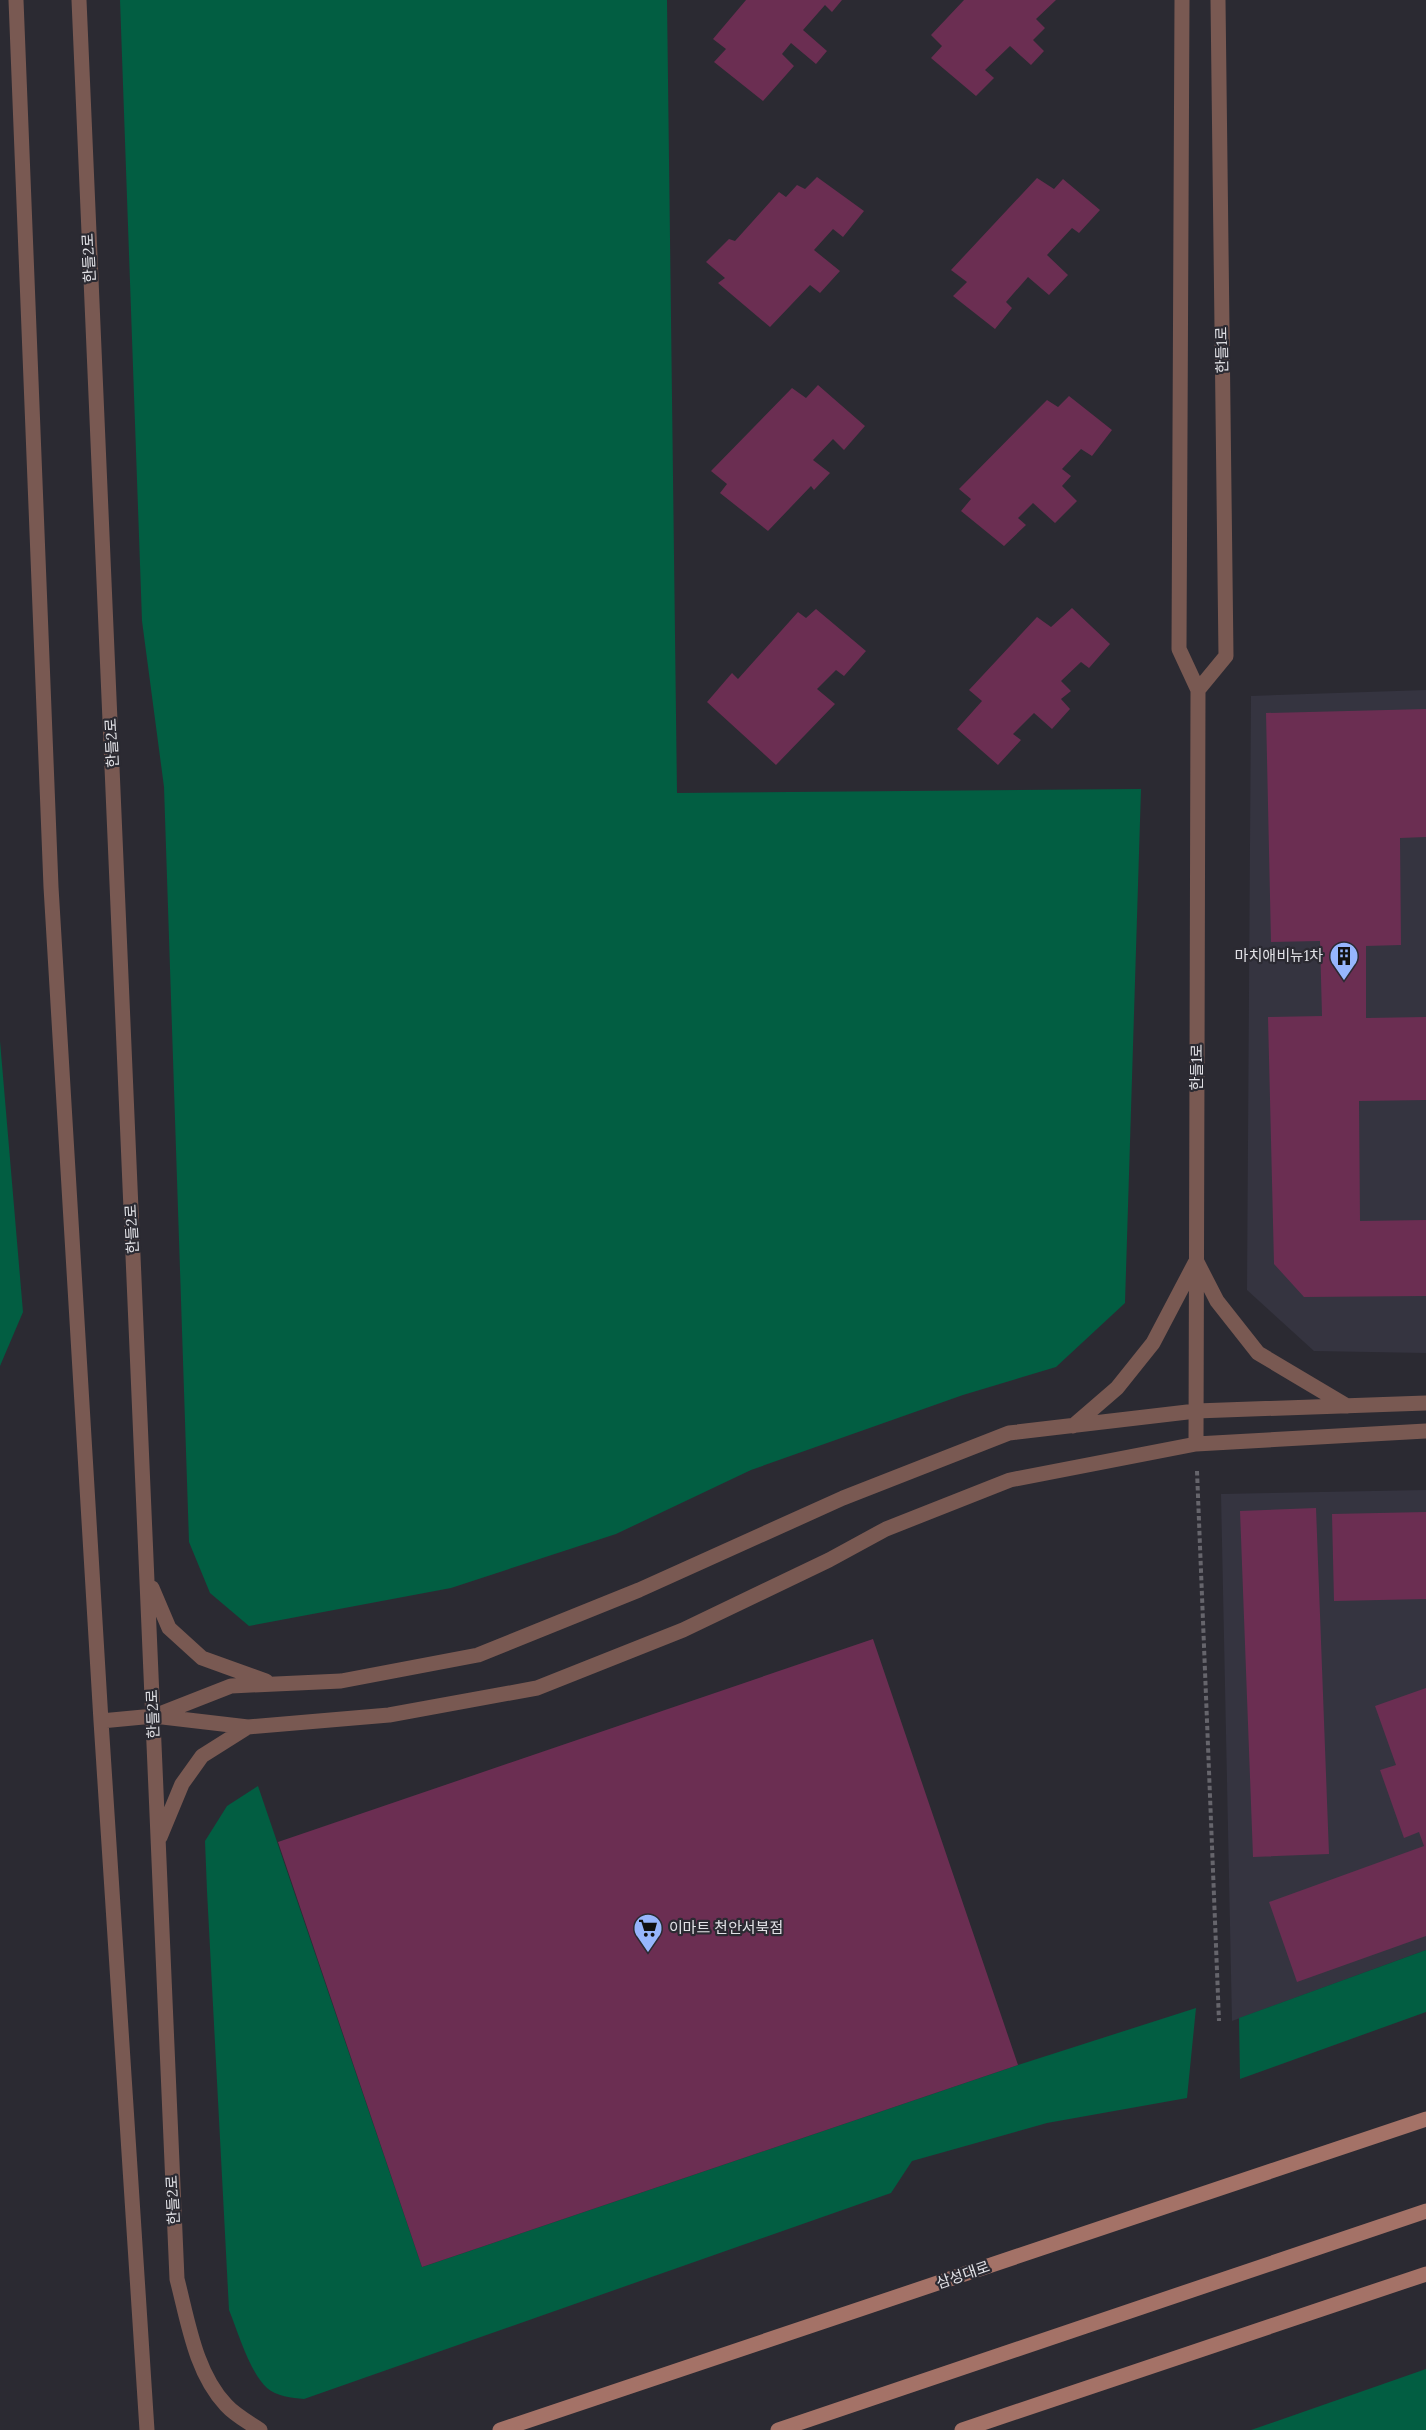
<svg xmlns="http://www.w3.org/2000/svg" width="1426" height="2430" viewBox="0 0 1426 2430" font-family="Lora,'Noto Sans KR',serif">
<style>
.built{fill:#353440}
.green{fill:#025e42}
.building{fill:#6b2e52}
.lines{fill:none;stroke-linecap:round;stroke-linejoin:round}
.path{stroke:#66656c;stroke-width:4;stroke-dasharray:4.5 3;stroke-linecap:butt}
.tertiary{stroke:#795952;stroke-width:15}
.secondary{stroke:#a47267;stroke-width:15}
.labels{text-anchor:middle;stroke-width:4.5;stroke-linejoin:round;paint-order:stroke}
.street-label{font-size:15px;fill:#e1e1e6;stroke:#2b2a32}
.poi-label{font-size:15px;fill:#e1e1e6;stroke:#2b2a32;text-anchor:end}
</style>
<rect width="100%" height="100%" fill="#2b2a32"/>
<path class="built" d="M1426,690v663l-112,-2 -67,-61 4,-594z
M1426,1490v460l-194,71 -11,-527z"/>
<path class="green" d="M120,0h547l10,793 464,-4 -16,514 -69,64 -93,28 -212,75 -135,64 -165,54 -202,38 -39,-33 -21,-51 -25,-755 -22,-166z
M0,1041l23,271 -23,54z
M258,1786l164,481 596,-202 178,-57 -9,90 -140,25 -135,38 -21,32 -587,206c-12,-1 -28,-3 -37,-11 -17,-15 -29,-56 -38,-78l-22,-419 -2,-50 22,-35z
M1426,1950v62l-186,67 -1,-61z
M1426,2369v61h-175z"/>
<path class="building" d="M746,0h96l-10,12 -7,-7 -22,25 24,21 -11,13 -25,-21 -9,11 12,12 -31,35 -49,-39 12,-13 -13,-10z
M964,0h92l-20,19 9,9 -12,12 11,11 -13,14 -21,-19 -25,24 9,8 -18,18 -45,-38 11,-12 -11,-11z
M817,177l47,34 -21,26 -10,-8 -19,21 26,21 -20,22 -10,-8 -40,42 -52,-44 7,-5 -19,-16 23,-23 6,2 44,-49 7,5 11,-12 8,4z
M1037,178l17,11 9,-10 37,31 -21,23 -7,-5 -25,27 21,20 -19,20 -21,-18 -22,25 6,6 -17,21 -42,-33 14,-14 -16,-12z
M818,385l47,41 -21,24 -11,-11 -20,21 17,13 -16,17 -3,-4 -43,45 -48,-38 7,-9 -16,-13 81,-83 14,10z
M1069,396l43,34 -20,26 -11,-7 -19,20 9,7 -9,10 15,15 -22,22 -22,-20 -15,15 8,7 -22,21 -43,-35 10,-12 -12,-10 88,-89 11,7z
M1072,608l38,36 -21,24 -8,-6 -20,19 10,10 -10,8 9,10 -18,20 -18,-16 -21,21 8,6 -23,25 -41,-36 25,-28 -13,-11 68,-73 14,10z
M816,609l50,42 -22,25 -8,-6 -19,19 18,15 -59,61 -69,-63 25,-29 6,6 60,-67 8,6z
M1426,709v128l-26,1 1,107 -35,1v72l60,-1v83l-67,1 1,120 66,-1v76l-122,1 -30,-33 -6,-247 54,-1 -2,-75 -49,1 -5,-229z
M1316,1508l13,346 -76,3 -13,-346z
M1426,1512v87l-92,2 -2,-87z
M873,1639l145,426 -596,202 -144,-425z
M1426,1688v248l-129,46 -28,-80 155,-56 -5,-14 -15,6 -24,-68 16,-5 -21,-59z"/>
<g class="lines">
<path class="path" d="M1197,1471l22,550"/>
<path class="tertiary" d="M16,0l35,887 50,834 46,709
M79,0l98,2279c11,42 18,93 49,126 9,10 22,17 34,25
M1182,0l-3,649 19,41 -2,754
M1198,690l28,-34 -8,-656
M1197,1262l20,39 41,52 89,53
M1073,1426l44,-38 36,-45 42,-80
M152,1588l17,40 33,30 64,23
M157,1715l74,-29 110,-5 137,-26 161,-65 204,-92 166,-65 187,-22 230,-8
M101,1721l53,-5 94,11 141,-12 148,-27 146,-58 146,-70 57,-31 124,-49 186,-36 230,-13
M160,1837l22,-53 20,-28 46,-29"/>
<path class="secondary" d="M500,2430l926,-311
M778,2430l648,-219
M962,2430l464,-156"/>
</g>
<defs>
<g id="building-pin" transform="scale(1.5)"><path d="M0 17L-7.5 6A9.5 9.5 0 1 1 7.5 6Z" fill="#96b6fd" stroke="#2b2a32"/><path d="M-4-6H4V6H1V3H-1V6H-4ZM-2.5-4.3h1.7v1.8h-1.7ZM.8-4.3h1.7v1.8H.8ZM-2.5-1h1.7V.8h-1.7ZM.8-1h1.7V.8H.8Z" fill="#111"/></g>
<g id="supermarket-pin" transform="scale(1.5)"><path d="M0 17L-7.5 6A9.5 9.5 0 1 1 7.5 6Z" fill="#96b6fd" stroke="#2b2a32"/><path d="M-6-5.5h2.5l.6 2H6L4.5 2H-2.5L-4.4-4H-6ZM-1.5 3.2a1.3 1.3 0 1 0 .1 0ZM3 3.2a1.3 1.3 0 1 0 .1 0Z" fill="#111"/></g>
</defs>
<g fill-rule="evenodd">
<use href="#building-pin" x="1344" y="956"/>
<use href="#supermarket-pin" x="648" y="1928"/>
</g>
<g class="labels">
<g class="street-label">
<text transform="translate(89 258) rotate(-93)" y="5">한들2로</text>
<text transform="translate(1222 350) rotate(-91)" y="5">한들1로</text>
<text transform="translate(112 743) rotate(-93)" y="5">한들2로</text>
<text transform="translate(1197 1067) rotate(-90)" y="5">한들1로</text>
<text transform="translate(132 1229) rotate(-93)" y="5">한들2로</text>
<text transform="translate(153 1714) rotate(-92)" y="5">한들2로</text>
<text transform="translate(173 2200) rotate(-93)" y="5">한들2로</text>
<text transform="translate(963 2275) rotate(-19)" y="5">삼성대로</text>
</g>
<g class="poi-label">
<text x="1323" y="961">마치애비뉴1차</text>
<text x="669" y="1933" text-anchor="start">이마트 천안서북점</text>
</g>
</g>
</svg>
